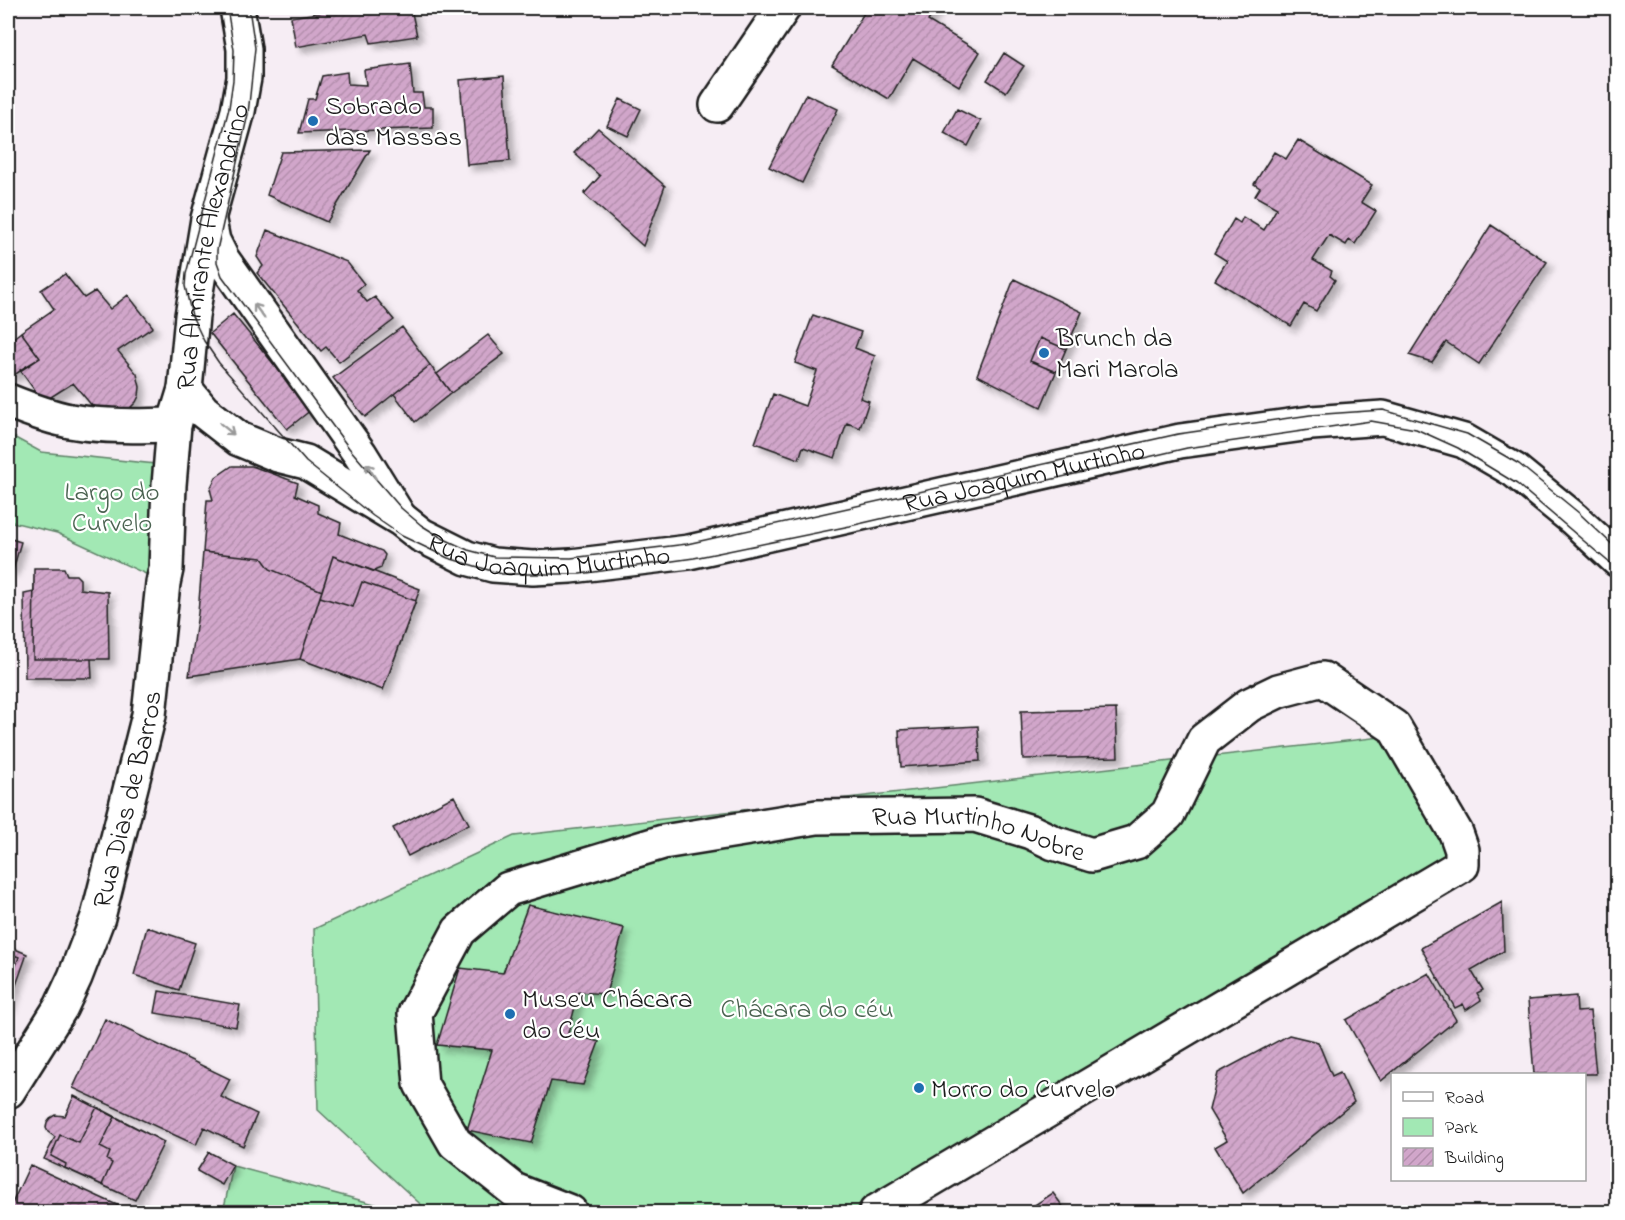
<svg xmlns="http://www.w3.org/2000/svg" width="1625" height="1220" viewBox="0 0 1625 1220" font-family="'Indie Flower',sans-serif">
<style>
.green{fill:#a2e8b4;stroke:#5f8268;stroke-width:1.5}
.building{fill:url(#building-hatch);stroke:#1c1c1c;stroke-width:1.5;filter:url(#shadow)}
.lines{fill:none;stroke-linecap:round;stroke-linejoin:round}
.minor-casing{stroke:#1c1c1c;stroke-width:38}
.minor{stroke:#fff;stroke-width:33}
.tram{stroke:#1c1c1c;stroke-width:1.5}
.oneway{stroke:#999}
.poi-dot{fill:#1f6fb2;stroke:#fff;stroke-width:2}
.labels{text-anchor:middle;stroke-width:4.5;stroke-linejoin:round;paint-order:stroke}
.poi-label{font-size:27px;fill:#1c1c1c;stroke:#fff;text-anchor:start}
.street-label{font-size:27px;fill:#1c1c1c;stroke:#fff}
.park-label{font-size:27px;fill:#4b6351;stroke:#fff}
</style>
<defs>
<pattern id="building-hatch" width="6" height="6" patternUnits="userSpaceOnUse" patternTransform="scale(1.5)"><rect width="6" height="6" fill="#d1a6ca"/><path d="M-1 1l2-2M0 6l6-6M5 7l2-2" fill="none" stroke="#b38ead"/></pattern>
<filter id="shadow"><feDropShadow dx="5.5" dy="5.5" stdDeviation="3" flood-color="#0004"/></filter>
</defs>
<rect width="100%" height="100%" fill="#f6edf4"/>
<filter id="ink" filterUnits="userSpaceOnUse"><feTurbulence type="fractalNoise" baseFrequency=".0167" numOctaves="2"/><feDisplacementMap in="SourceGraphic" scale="12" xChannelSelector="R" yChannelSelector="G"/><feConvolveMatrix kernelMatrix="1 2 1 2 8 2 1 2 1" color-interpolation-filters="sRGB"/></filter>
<g filter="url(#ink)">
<path class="green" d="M8,434l33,18 124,13 -15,111 -93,-43 -49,-12z
M1390,736l67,126 -594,350h-434l-111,-102 -4,-181 200,-93z
M233,1166l145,39 8,7h-163z"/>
<path class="building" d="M349,8h62l6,28 -46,7 -3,-9 -72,13 -5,-30z
M867,8h70l-9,13 52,31 -21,34 -46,-28 -24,41 -57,-34z
M1004,53l20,13 -18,26 -19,-12z
M410,64l3,29h9l2,14h9v21l-134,5 9,-34h7l7,-23 25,-4 1,12 18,1 -2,-15z
M504,76l6,85 -43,4 -7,-85z
M806,94l32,15 -36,74 -33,-16z
M620,99l21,10 -13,27 -21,-10z
M957,109l24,12 -13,25 -24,-13z
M598,128l67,58 -22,60 -59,-52 16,-18 -26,-23z
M1298,140l74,45 -11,17 15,9 -21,33 -6,-4 -3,5 -17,-10 -16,25 19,11 -2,5 5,4 -19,31 -12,-7 -13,22 -76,-46 12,-19 -13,-8 20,-34 6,4 3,-6 21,13 13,-22 -22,-12 5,-8 -6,-4 20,-32 12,7z
M370,150l-43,72 -60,-27 14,-43z
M1491,225l56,37 -68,102 -33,-22 -14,20 -23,-7z
M267,230l80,32 17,22 -7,6 10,12 8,-5 19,23 -55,42 -13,-15 -5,4 -64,-78 6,-7 -6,-9z
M65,274l19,24 11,-7 15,18 18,-14 25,32 -35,24 19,23 3,13 -1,9 -3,6 -10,10h-26l-7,-5 -20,-24 -30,19 -23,-32 20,-12 -19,-26 33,-23 -13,-19z
M1014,279l68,33 -41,95 -64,-32z
M233,314l78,96 -24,19 -77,-96z
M813,315l48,17 -6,16 20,8 -15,42 9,3 -9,27 -13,-5 -12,35 -32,-11 -4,12 -44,-16 18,-49 32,12 12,-35 -22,-8z
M402,327l28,38 -65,52 -32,-39z
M21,332l19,26 -29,19 -3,-2v-33z
M488,335l16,19 -53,39 -14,-19z
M1040,338l26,11 -10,23 -26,-11z
M430,365l21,28 -36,29 -21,-28z
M232,466h20l46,17 -3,12 23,10v8l23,10 -2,11 43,17 3,4 -4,13 -7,3 -41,-15 -11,35 -52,-22 -8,-11 -59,-6 4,-52h6l-3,-11 6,-12z
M8,538l13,4 -8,28 -5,-1z
M203,552l59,6 8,11 52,22 -22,68 -111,17 9,-63z
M333,556l87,33 -37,101 -83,-31z
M34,568h30l3,7h9l4,4v10l28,3 1,67h-76z
M34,568h30l3,7h9l4,4v10l28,3 1,67h-18l1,19h-67l-1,-84 10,-2z
M362,582l54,19 -33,89 -83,-31 20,-62 33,10z
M1116,709l2,48 -95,2 -2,-48z
M978,726l2,35 -79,6 -2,-37z
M454,796l15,28 -61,32 -15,-28z
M1502,902l2,49 -33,19 12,20 -6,3 4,7 -15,10 -3,-6 -8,4 -34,-60z
M528,905l96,23 -18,66 -27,-2 -11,41 31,9 -16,43 -32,-4 -20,62 -64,-13 25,-80 -55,-5 23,-77 43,5z
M147,927l48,16 -16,47 -45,-15z
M8,946l19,8 -19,54z
M8,953l11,4 -8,21 -3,-2z
M1429,973l27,47 -75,61 -35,-61z
M159,991l81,14 -4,22 -81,-14z
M1576,996l1,16 13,-1 6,63h-62l-6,-74z
M105,1019l125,60 -9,18 36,17 -14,32 -39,-19 -8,18 -123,-57z
M1289,1035l29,7 14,34 8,-4 14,30 -111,91 -28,-46 12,-7 -18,-30 9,-37z
M74,1096l90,46 -29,58 -91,-41 11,-22 -7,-5 -2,-4 1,-6 3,-4 5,-3 10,1z
M97,1107l67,35 -29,58 -70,-32 1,-4 -15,-8 9,-21 19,8z
M115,1117l49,25 -29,58 -33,-15 10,-22 -5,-3 3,-8 -10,-5z
M209,1152l24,13 -11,20 -25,-14z
M30,1165l102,47h-124z
M1053,1193l14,19h-43z"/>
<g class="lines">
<g class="minor-casing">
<g id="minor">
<path d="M717,105l66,-97"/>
<path d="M209,221l4,20 9,18 138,195 39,63"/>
<path id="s1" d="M185,389l18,22 36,28 39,16 28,7 96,58 19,15 46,23 26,7 40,3 38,-2 118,-14 491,-111 131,-18 72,-5 81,23 50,29 60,49 44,41"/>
<path d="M8,401c20,8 41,16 62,20 35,6 69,5 104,4"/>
<path id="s2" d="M8,1091l53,-84 14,-30 23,-60 51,-202 14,-132 3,-14 3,-84 5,-60 11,-36 7,-73 16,-97 30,-108 6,-33v-29l-7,-41"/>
<path id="s3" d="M570,1212l-56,-22 -59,-47 -34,-59 -6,-71 44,-82 49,-42 155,-47 154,-25 158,-2 56,17 23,11 38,12 44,-13 32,-28 36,-74 45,-35 29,-14 45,-12 71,48 62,106 6,17v15l-586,347"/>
</g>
</g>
<use href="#minor" class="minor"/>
<path class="tram" d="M227,8l7,42 -1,30 -4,28 -43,166 -1,12 7,30 12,25 15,22 87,99 67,54 29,20 46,22 54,16h78l114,-16 156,-32 337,-78 184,-27 45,8 42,19 59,36 101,86
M249,8l6,40 -7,66 -31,136v12l5,14 127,172 52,60 20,17 21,13 26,12 26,7 77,1 116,-14 491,-110 132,-19 73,-5 84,24 52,30 60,49 39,37"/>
</g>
<defs><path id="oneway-shaft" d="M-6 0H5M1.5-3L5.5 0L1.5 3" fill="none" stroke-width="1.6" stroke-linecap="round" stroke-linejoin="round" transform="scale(1.5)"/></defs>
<g class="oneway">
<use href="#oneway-shaft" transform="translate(259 311) rotate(-126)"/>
<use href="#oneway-shaft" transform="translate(227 429) rotate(39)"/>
<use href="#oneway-shaft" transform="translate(371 471) rotate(-123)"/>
</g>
</g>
<g class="poi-dot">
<circle cx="313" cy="121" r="6"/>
<circle cx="1044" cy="353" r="6"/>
<circle cx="510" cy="1014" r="6"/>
<circle cx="919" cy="1088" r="6"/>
</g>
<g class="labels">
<g class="poi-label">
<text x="325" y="114">Sobrado<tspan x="325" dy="31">das Massas</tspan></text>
<text x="1056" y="346">Brunch da<tspan x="1056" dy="31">Mari Marola</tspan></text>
<text x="522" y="1007">Museu Chácara<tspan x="522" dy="31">do Céu</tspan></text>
<text x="931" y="1097">Morro do Curvelo</text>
</g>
<g class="street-label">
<text dy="9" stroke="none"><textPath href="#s2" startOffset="879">Rua Almirante Alexandrino</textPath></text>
<text dy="9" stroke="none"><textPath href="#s1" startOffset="900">Rua Joaquim Murtinho</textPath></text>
<text dy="9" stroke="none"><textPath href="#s1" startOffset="414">Rua Joaquim Murtinho</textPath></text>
<text dy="9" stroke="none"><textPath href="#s2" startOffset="318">Rua Dias de Barros</textPath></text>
<text dy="9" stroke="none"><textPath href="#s3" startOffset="915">Rua Murtinho Nobre</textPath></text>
</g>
<g class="park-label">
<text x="112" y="500">Largo do<tspan x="112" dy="31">Curvelo</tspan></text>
<text x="807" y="1017">Chácara do céu</text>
</g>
</g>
<rect width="1625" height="1220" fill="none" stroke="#fff" stroke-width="30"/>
<rect x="15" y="15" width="1595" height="1190" fill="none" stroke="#1c1c1c" stroke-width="2" filter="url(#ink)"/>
<rect x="1391" y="1073" width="195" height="108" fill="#ffffff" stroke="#a4a4a4" stroke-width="1.5"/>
<rect x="1403" y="1092" width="30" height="9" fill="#ffffff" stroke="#a4a4a4" stroke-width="1.5"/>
<text x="1445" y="1103" font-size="18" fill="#1c1c1c">Road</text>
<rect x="1403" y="1118" width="30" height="18" fill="#a2e8b4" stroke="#a4a4a4" stroke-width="1.5"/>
<text x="1445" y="1133" font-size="18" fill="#1c1c1c">Park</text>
<rect x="1403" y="1148" width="30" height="18" fill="url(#building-hatch)" stroke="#a4a4a4" stroke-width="1.5"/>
<text x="1445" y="1163" font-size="18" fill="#1c1c1c">Building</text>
</svg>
